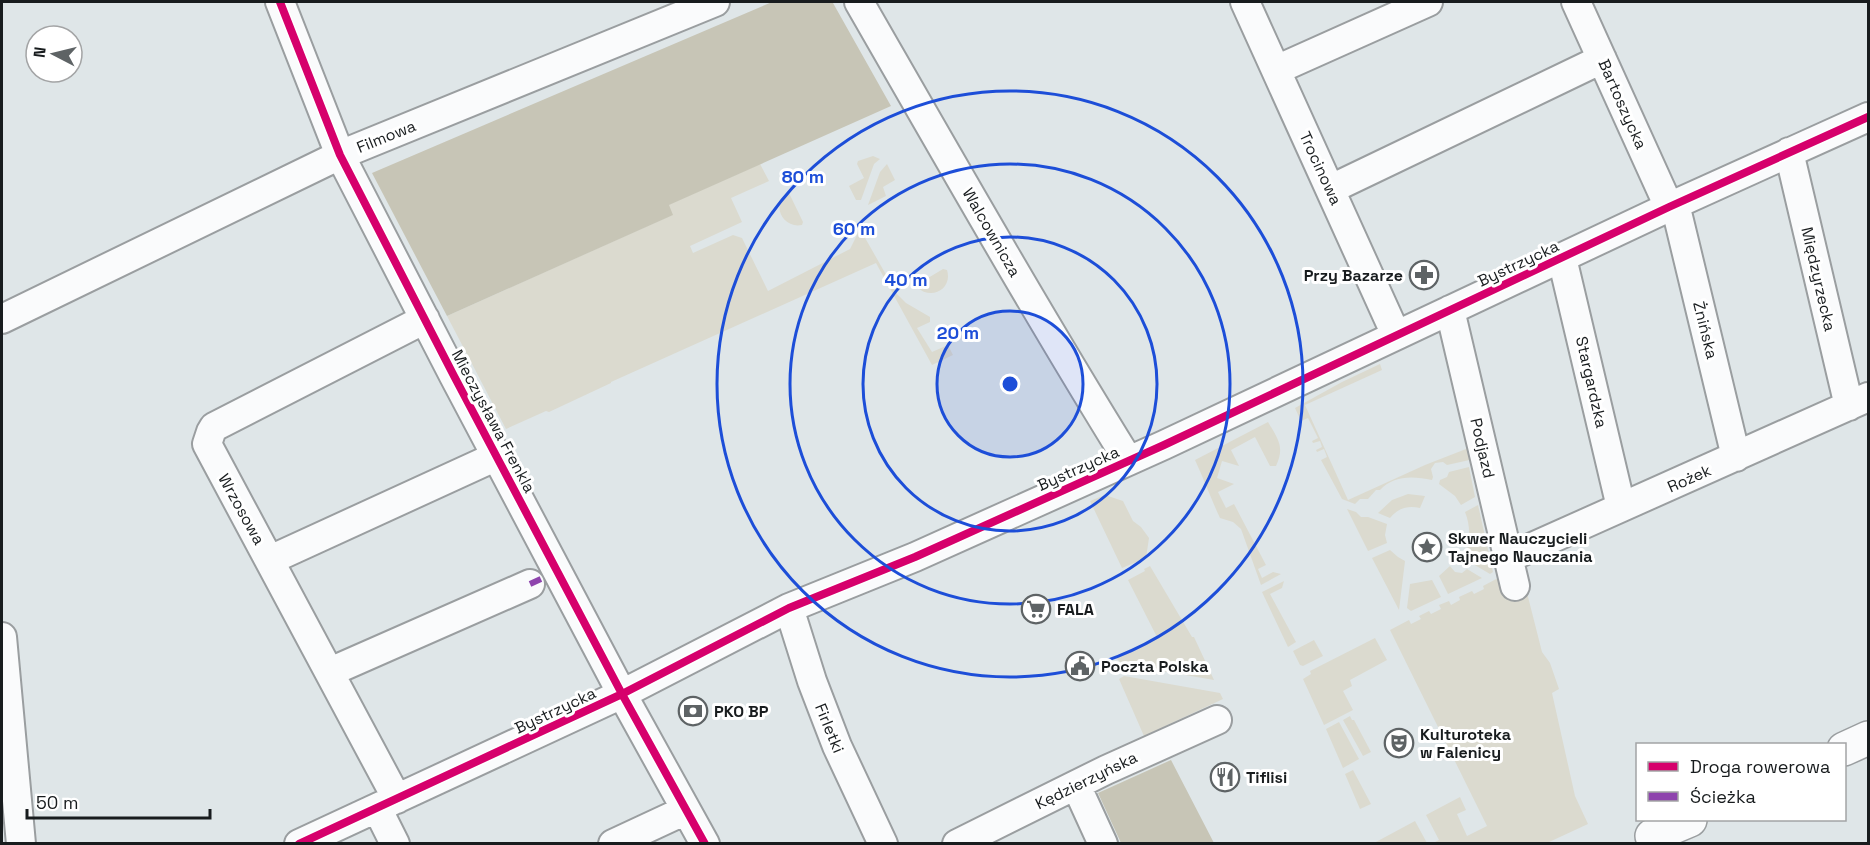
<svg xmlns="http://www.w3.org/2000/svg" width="1870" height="845" viewBox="0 0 1870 845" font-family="'Space Grotesk',sans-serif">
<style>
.green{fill:#dbdacf}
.forest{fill:#c7c5b6}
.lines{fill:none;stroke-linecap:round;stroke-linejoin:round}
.minor-casing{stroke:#9a9ea0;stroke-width:32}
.major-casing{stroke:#9a9ea0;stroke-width:36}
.minor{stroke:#fafbfc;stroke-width:28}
.major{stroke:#fafbfc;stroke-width:33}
.quiet{stroke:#8e44ad;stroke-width:6;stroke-dasharray:12 6;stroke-linecap:butt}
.cycleway-casing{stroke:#fff;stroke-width:11}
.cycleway{stroke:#d6006c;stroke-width:8}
.ring{fill:none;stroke:#1d4ed8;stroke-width:3}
.labels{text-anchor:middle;stroke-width:6;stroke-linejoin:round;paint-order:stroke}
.street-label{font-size:16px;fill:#181c1e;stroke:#fff}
.poi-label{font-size:16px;font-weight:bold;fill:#181c1e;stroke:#fff;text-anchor:start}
.centre{fill:#1d4ed8;stroke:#fff;stroke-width:3}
.ring-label{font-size:18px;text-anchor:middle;font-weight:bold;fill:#1d4ed8;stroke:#fff;stroke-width:6;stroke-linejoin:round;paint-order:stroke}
</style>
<rect width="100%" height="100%" fill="#dfe6e8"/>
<path class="green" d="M873,156l7,3 -6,5 -13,36h-5l-7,-14 15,-8 -7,-14 1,-3z
M760,164l9,17 -38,17 11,24 -52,24 3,7 40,-18 9,3 26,53 82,-42 10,-20 37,65 9,9 24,14v5l-13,6 15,24 16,-7 5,10 -21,10 -56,-102 -265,119v1l-62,29 -3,-1 -40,18 -59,-113 225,-101 -4,-10z
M887,164l8,16 -12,7 3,9 -18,9 12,-33z
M789,193l14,29 -1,3c-20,4 -32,-22 -13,-32z
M943,269l4,1c6,19 -16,31 -30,17l1,-3z
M1380,364l2,6 -77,35 43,95 77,-35 41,-16 1,-4 7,14 -27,6 -4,-3 -8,1 -4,6 2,8 -1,3c-19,-4 -38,-5 -52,10h-4l-8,9h-8l-5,5 -13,-5 -21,-39 6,-3 -3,-8 -7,3 -1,-2 6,-3 -2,-6 -7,2 -1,-2 6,-3 -10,-20 -7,3 -6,-13 47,-26z
M1268,422c10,17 17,25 8,44h-6l-15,-29 -24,13 8,16 -17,-5 -5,17 17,6 -16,8 8,16 8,-4 32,61 -8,4 4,9 11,-6 8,2 -20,11 -20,-56 -8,-7 -13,-4c-9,-19 -16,-39 -25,-58z
M1469,467l6,30 -14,8 -6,-9 -16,-12 1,-4 7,-3 2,-5z
M1408,494l17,2 -5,12c-12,-3 -22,0 -30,10l-12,-5 14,-13z
M1105,495l18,6 10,20 8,6 8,11 -3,20 -24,10 -32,-67z
M1478,505l15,67 -3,2 -22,-13 -3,-4c5,-16 6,-30 0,-45z
M1347,509l9,3 5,5h7l19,7 -2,11 2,8 -19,8z
M1390,550l8,7 7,4 -6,49 -27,-52z
M1150,566l42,71h2l20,43 -92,-16 -6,-6 41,-21 -29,-57 17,-9 -1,-2z
M1450,566l5,6 7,1 5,-4 15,9 -34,16 -9,-18z
M1500,577l25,8 17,67 8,11 9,26 -7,4 23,103 13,28 -41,19h-114l6,-3 -13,-25 34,-18 6,13 -9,4 10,22 20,-10 -97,-196 19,-10 2,4 10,-5 -2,-3 10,-5 2,3 10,-5 -2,-4 10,-4 2,4 9,-5 -1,-3 13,-6 2,3 10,-5 -1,-3z
M1432,580l9,17 -30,14 -4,-3 3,-24z
M1284,581l-2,7 -12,6 26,48 -8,5 -26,-55z
M1375,638l12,22 -37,20 2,6 -9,5 10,19 -29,15 -21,-46 8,-5 -1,-3z
M1314,640l9,16 -20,10 -3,-1 -7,-14z
M1124,676l96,17 3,6 -79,37 -25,-57z
M1350,716l2,4h2l17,32 -8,4 -20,-36z
M1339,722l20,37 -16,9 -17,-39z
M1353,770l18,34 -11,5 -15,-35z
M1415,821l12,22h-53z"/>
<path class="forest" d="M772,2h57l4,1 58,103 -222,99 4,10 -226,101 -75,-143z
M1171,760l43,83h-93l-23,-50z"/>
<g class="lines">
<g class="minor-casing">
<path id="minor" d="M280,2l60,153 114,221 168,318 83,150
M859,2c88,153 176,308 269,458
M1245,2l151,333
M1576,2l93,205
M1276,70l152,-68
M1789,152l60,254
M1331,189l271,-130
M1675,204l61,253
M1562,258l59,249
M1450,310l65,276
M2,319l338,-164 375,-153
M1508,558l360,-161
M270,560l227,-104
M789,608l23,73 25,65 46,98
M2,637l19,207
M330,672l200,-88
M1076,785l27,59
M397,799l-190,-355 4,-12 3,-5 211,-108
M377,808l18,36
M299,844l323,-150 167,-86 126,-51 249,-112 505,-238 199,-90
M613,844l73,-34
M957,844l149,-74 111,-50"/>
</g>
<g class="major-casing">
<path id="major" d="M1844,749l24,-11
M1652,836l38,-16"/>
</g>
<use href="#minor" class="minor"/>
<use href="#major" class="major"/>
<path class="quiet" d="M530,584l13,-6"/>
<g class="cycleway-casing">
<path id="cycleway" d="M280,2l60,153 114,221 168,318 83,150
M299,844l323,-150 167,-86 126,-51 249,-112 505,-238 199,-90"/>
</g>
<use href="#cycleway" class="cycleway"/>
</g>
<circle cx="1010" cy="384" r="73" fill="#1d4ed8" fill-opacity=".12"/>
<g class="ring">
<circle cx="1010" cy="384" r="73"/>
<circle cx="1010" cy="384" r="147"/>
<circle cx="1010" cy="384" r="220"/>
<circle cx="1010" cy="384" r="293"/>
</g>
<defs>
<g id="pharmacy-ring" transform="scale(1.5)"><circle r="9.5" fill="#fff" stroke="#5e6365" stroke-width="1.5"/><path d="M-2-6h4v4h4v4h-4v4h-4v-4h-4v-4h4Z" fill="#5e6365"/></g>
<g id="sight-ring" transform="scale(1.5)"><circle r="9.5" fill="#fff" stroke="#5e6365" stroke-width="1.5"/><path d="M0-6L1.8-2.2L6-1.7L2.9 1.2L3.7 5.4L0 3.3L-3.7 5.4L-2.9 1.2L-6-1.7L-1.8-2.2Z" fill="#5e6365"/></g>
<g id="supermarket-ring" transform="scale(1.5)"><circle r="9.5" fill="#fff" stroke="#5e6365" stroke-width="1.5"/><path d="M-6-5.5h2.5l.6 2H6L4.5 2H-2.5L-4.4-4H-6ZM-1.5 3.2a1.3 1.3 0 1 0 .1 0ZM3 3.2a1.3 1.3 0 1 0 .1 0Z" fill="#5e6365"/></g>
<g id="civic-ring" transform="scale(1.5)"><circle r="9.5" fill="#fff" stroke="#5e6365" stroke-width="1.5"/><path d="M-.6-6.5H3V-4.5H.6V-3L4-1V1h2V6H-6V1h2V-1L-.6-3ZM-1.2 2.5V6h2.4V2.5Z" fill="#5e6365"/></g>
<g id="bank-ring" transform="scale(1.5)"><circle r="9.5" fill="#fff" stroke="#5e6365" stroke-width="1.5"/><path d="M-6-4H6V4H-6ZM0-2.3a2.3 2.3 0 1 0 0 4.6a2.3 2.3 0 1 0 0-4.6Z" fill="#5e6365"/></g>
<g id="theatre-ring" transform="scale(1.5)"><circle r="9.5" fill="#fff" stroke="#5e6365" stroke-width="1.5"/><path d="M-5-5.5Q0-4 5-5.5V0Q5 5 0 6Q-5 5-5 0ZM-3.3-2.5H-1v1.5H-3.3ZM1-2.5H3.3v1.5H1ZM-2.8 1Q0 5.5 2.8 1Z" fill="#5e6365"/></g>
<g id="restaurant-ring" transform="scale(1.5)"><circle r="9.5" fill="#fff" stroke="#5e6365" stroke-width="1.5"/><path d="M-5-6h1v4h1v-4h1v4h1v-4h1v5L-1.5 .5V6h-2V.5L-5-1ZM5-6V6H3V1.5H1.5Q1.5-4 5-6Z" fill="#5e6365"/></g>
</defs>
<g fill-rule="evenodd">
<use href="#pharmacy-ring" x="1424" y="275"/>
<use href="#sight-ring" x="1427" y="547"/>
<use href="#supermarket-ring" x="1036" y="609"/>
<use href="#civic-ring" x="1080" y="666"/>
<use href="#bank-ring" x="693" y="711"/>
<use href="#theatre-ring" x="1399" y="743"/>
<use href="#restaurant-ring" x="1225" y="777"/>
</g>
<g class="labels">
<g class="street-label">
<text transform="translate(1623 104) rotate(66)" y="6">Bartoszycka</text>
<text transform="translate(386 136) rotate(-22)" y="6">Filmowa</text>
<text transform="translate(1321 168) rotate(65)" y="6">Trocinowa</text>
<text transform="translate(992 232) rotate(60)" y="6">Walcownicza</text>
<text transform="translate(1518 263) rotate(-25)" y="6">Bystrzycka</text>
<text transform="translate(1819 279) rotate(77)" y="6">Międzyrzecka</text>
<text transform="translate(1706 330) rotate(76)" y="6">Żnińska</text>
<text transform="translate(1592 382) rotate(77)" y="6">Stargardzka</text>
<text transform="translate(494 421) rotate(62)" y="6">Mieczysława Frenkla</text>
<text transform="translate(1483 448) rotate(77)" y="6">Podjazd</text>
<text transform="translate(1078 468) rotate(-24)" y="6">Bystrzycka</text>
<text transform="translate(1689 478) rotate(-24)" y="6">Rożek</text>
<text transform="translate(242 509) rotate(61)" y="6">Wrzosowa</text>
<text transform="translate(555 710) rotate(-25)" y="6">Bystrzycka</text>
<text transform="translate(830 728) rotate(68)" y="6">Firletki</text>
<text transform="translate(1086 780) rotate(-26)" y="6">Kędzierzyńska</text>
</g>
<g class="poi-label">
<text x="1403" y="281" text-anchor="end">Przy Bazarze</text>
<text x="1448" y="544">Skwer Nauczycieli<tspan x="1448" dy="18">Tajnego Nauczania</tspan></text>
<text x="1057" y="615">FALA</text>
<text x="1101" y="672">Poczta Polska</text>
<text x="714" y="717">PKO BP</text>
<text x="1420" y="740">Kulturoteka<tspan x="1420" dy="18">w Falenicy</tspan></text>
<text x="1246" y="783">Tiflisi</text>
</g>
</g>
<circle cx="1010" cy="384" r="9" class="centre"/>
<g class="ring-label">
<text x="803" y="183">80 m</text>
<text x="854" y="235">60 m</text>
<text x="906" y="286">40 m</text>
<text x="958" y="339">20 m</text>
</g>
<rect width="1870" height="845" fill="none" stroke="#181c1e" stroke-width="6"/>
<rect x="1636" y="743" width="210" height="78" fill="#ffffff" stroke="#a3a4a5" stroke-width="1.5"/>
<rect x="1648" y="762" width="30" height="9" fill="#d6006c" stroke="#a3a4a5" stroke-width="1.5"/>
<text x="1690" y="773" font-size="18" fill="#181c1e">Droga rowerowa</text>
<rect x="1648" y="792" width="30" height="9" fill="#8e44ad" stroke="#a3a4a5" stroke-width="1.5"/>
<text x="1690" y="803" font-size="18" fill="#181c1e">Ścieżka</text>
<g transform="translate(54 54) rotate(277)"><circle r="28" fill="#ffffff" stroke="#a3a4a5" stroke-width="1.5"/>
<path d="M0-4.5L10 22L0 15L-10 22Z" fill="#5e6365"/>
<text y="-9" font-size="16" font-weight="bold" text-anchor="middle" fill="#181c1e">N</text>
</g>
<path d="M27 809v9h183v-9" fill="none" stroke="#181c1e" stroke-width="3"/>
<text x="36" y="809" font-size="18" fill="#181c1e" stroke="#ffffff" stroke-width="4.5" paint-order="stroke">50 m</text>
</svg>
